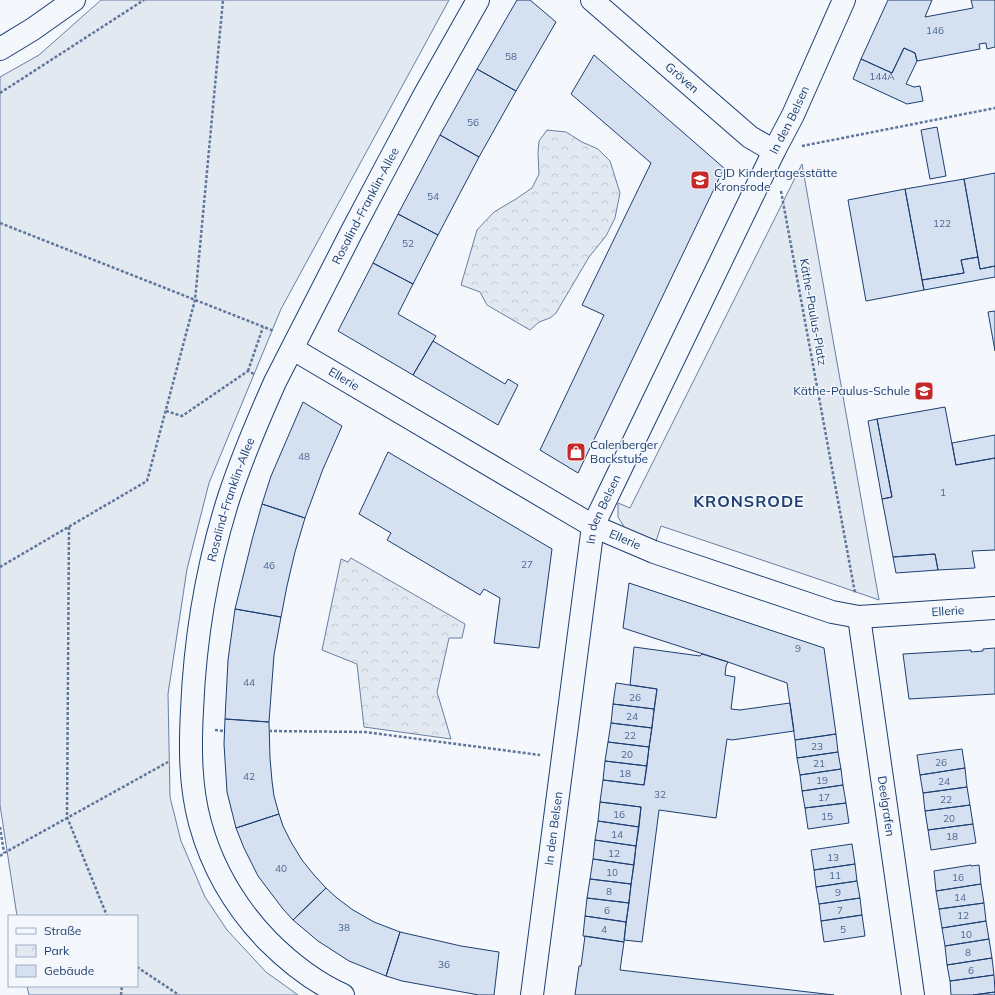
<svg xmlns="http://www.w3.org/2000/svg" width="995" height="995" viewBox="0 0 995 995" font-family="Mulish,sans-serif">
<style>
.grass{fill:#e3e9f0;stroke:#687fa3}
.park{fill:url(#park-crowns);stroke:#687fa3}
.building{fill:#d5e0f0;stroke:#1d3f73}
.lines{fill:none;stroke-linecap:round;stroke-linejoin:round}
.street-casing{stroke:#1d3f73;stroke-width:24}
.path{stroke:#5e769c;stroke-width:2.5;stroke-dasharray:3 2;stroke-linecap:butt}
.street{stroke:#f4f7fb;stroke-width:22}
.labels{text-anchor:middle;stroke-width:3;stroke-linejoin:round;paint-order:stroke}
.number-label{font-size:10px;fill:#4b6792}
.street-label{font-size:12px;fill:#1d3f73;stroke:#f4f7fb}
.poi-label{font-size:12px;fill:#1d3f73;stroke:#f4f7fb;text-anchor:start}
.district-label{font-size:16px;font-weight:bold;letter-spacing:1px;fill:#1d3f73;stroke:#f4f7fb}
</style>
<defs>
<pattern id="park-crowns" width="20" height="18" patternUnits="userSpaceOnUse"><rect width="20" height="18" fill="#e3e9f0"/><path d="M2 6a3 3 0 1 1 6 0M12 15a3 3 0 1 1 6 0" fill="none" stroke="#c2c9d1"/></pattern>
</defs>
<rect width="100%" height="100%" fill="#f4f7fb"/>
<path class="grass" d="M101,0h348l-168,309 -72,174 -22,86 -19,125 2,103 11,44 24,56 22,33 39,42 32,23h-269l-2,-9h110v-70h-120l-17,-111v-728l39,-22z
M802,164l77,436 -46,-16 -172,-58 -5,15 -30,-11 -8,-13v-14l12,5z"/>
<path class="park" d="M547,130l19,2 16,10 16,7 12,12 10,32 -5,25 -9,18 -17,21 -33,56 -6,5 -11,4 -9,8 -43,-25 -7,-13 -19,-7 16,-55 17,-18 22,-13 16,-11 7,-14 -1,-21 1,-12z
M351,558l114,66 -3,14h-13l-12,54 14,47 -87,-12 -7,-63 -35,-14 19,-91 7,3z"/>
<path class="building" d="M517,0h13l26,22 -40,69 -39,-22z
M888,0h44l-7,17 48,-9 -2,-8h24v47l-8,2 -1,-6 -7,1 1,5 -63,12 -2,-8 -11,-5 -12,25 -31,-14z
M904,48l11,5 2,8 -11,23 8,3 6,-1 3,15 -16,3 -54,-25 8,-20 31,14z
M594,55l130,113 -146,305 -38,-23 64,-135 -22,-10 69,-142 -80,-69z
M477,69l39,22 -37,66 -39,-22z
M937,127l9,49 -16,3 -9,-49z
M440,135l39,22 -41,78 -40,-21z
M995,173v93l-15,3 -16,-90z
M964,179l14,78 -17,3 3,13 -42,7 -17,-91z
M905,189l19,101 -58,11 -18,-101z
M398,214l40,21 -25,49 -40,-21z
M978,257l2,12 15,-3v11l-71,13 -2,-10 42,-7 -3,-13z
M373,263l40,21 -15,30 38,22 -23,39 -75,-44z
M995,311v40l-7,-39z
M433,341l72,43 3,-5 10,6 -20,40 -85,-50z
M303,402l39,24 -19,43 -18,49 -43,-14 9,-28z
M945,407l11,58 39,-7v92l-23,1 3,17 -37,2 -3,-16 -42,3 -11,-58 10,-2 -15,-78z
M877,419l15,78 -10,2 -14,-78z
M995,435v23l-39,7 -4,-22z
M388,452l164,97 -13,99 -45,-5 6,-45 -16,-9 -4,6 -93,-55 4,-7 -32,-19z
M262,504l43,14 -10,34 -8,34 -6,31 -46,-8 17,-69z
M935,554l3,16 -42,3 -3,-16z
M629,583l195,65 12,86 -41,6 -8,-57 -59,-21 -105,-34z
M235,609l46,8 -7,38 -5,67 -44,-3 3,-59z
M634,647l66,9 2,-2 26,8 -2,4 -1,9 10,2 -4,32 9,1 50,-7 4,28 -62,9 -5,-1 -11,79 -57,-8 -17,132 -18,-2 17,-133 -41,-5 3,-22 41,5 13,-96 -27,-4z
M995,648v46l-86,5 -6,-45 68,-4v2l12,-1v-2z
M616,683l41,6 -3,20 -41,-5z
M613,704l41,5 -2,19 -41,-5z
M225,719l44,3 1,36 2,23 2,15 5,18 -43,14 -9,-36 -3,-48z
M611,723l41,5 -3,19 -41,-5z
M836,734l2,18 -41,6 -2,-18z
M608,742l41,5 -2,19 -42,-5z
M962,749l3,19 -45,7 -3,-20z
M838,752l3,17 -41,6 -3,-17z
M605,761l42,5 -3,19 -41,-5z
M965,768l2,19 -44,6 -3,-18z
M841,769l2,16 -41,6 -2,-16z
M843,785l3,18 -41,5 -3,-17z
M967,787l3,18 -45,6 -2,-18z
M600,802l41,5 -2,20 -41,-6z
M846,803l3,20 -41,6 -3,-21z
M970,805l3,19 -45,6 -3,-19z
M279,814l4,12 8,16 11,18 12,15 12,13 -33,32 -10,-11 -25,-33 -14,-28 -8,-20z
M598,821l41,6 -3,19 -41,-6z
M973,824l3,19 -45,7 -3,-20z
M595,840l41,6 -2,19 -41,-6z
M852,844l3,20 -41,6 -3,-20z
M593,859l41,6 -3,19 -41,-5z
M855,864l2,17 -41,6 -2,-17z
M971,865v1l8,-1 2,19 -45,7 -2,-20z
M590,879l41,5 -2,19 -42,-5z
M857,881l3,17 -41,6 -3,-17z
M981,884l3,19 -45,6 -3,-18z
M326,888l11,10 16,12 21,12 26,10 -14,44 -37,-15 -31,-20 -25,-21z
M587,898l42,5 -3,19 -41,-6z
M860,898l2,17 -41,6 -2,-17z
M984,903l2,18 -44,7 -3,-19z
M862,915l3,21 -41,6 -3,-21z
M585,916l41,6 -2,20 -41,-6z
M986,921l3,18 -44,7 -3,-18z
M400,932l61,14 38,6 -5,43h-15l-77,-14 -16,-5z
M585,936l39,6 -4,28 214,25h-259l4,-29h2z
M989,939l3,19 -45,7 -2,-19z
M992,958l2,17 -44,6 -3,-16z
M994,975l1,17 -22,3h-22l-1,-14z
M995,992v3h-22z"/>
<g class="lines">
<g class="street-casing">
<g id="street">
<path id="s1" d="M592,0l158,137 24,14"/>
<path d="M0,49l33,-20 41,-29"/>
<path id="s2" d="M293,349l300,177 61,26 178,60 27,5 136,-9"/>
<path id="s3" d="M859,617l54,378"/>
<path id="s4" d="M343,995c-29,-13 -53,-32 -75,-54 -32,-33 -56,-74 -68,-118 -10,-37 -10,-75 -8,-113 3,-72 15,-144 37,-213 13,-39 29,-77 46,-115l76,-149 37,-70 37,-69 53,-94"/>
<path id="s5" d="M532,995l61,-469 14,-29 167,-346 19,-36 51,-115"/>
</g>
</g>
<path class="path" d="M0,93l144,-93
M802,146l193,-38
M781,191l74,402
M0,223l274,108
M248,371l15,-44
M166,411l16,5 66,-45 6,3
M69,527l-2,290 40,99
M0,567l147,-86 48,-181 28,-300
M215,730l9,1
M269,731l96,1 175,23
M0,827l4,26
M0,856l4,-3 164,-91
M137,967l42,28
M121,995l1,-9"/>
<use href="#street" class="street"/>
</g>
<defs>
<g id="school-square" transform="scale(1)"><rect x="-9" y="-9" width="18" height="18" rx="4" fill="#c62828" stroke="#f4f7fb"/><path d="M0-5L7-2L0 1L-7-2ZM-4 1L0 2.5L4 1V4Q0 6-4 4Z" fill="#fff"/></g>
<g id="shop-square" transform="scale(1)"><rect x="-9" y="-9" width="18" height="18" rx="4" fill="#c62828" stroke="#f4f7fb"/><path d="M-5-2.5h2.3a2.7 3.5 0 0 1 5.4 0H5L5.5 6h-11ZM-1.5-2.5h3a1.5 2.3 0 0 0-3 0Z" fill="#fff"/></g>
</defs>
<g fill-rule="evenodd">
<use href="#school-square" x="700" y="180"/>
<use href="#school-square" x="924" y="391"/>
<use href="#shop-square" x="576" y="452"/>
</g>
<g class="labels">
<g class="number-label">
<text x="935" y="34">146</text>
<text x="511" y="60">58</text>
<text x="882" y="80">144A</text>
<text x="473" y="126">56</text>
<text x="433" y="200">54</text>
<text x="942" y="227">122</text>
<text x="408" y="247">52</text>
<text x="304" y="460">48</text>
<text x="943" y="496">1</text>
<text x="527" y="568">27</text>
<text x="269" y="569">46</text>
<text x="798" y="652">9</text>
<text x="249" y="686">44</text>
<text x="635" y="701">26</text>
<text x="632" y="720">24</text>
<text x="630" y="739">22</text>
<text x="817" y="750">23</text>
<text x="627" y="758">20</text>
<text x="941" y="766">26</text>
<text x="819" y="767">21</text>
<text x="625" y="777">18</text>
<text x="249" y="780">42</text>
<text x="822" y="784">19</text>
<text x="944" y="785">24</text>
<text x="660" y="798">32</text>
<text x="824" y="801">17</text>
<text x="946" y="803">22</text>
<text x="619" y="818">16</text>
<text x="827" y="820">15</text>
<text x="949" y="822">20</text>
<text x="617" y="838">14</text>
<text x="952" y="840">18</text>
<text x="614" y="857">12</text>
<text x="833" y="861">13</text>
<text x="281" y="872">40</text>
<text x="612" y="876">10</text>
<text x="835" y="879">11</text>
<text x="958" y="881">16</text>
<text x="609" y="895">8</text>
<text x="838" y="896">9</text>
<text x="960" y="901">14</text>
<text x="607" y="914">6</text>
<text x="840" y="914">7</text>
<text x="963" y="919">12</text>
<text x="344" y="931">38</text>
<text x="604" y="933">4</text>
<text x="843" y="933">5</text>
<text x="966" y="938">10</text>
<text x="968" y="956">8</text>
<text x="444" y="968">36</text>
<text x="971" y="974">6</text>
</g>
<g class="street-label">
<text dy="4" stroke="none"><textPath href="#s1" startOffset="119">Gröven</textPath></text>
<text dy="4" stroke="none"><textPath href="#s5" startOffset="924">In den Belsen</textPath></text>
<text dy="4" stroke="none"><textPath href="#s4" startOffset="883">Rosalind-Franklin-Allee</textPath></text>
<text transform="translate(813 312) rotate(80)" y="4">Käthe-Paulus-Platz</text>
<text dy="4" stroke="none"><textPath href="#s2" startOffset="59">Ellerie</textPath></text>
<text dy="4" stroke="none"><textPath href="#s4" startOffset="559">Rosalind-Franklin-Allee</textPath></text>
<text dy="4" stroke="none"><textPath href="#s5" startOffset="492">In den Belsen</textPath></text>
<text dy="4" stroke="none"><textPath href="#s2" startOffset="383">Ellerie</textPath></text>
<text dy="4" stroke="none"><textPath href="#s2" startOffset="719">Ellerie</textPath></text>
<text dy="4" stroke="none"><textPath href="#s3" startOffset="191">Deelgrafen</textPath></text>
<text dy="4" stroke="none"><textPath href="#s5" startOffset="168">In den Belsen</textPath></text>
</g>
<g class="poi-label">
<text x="714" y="177">CJD Kindertagesstätte<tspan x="714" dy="14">Kronsrode</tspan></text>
<text x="910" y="395" text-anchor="end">Käthe-Paulus-Schule</text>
<text x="590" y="449">Calenberger<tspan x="590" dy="14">Backstube</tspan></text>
</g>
<g class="district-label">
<text x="749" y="507">KRONSRODE</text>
</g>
</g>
<rect x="8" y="915" width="130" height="72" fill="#f4f7fb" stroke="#9eadc5"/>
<rect x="16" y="928" width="20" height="6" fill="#f4f7fb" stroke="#9eadc5"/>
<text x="44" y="935" font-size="12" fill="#1d3f73">Straße</text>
<rect x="16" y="945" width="20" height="12" fill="url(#park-crowns)" stroke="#9eadc5"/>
<text x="44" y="955" font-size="12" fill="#1d3f73">Park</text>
<rect x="16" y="965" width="20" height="12" fill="#d5e0f0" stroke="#9eadc5"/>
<text x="44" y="975" font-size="12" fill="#1d3f73">Gebäude</text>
</svg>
